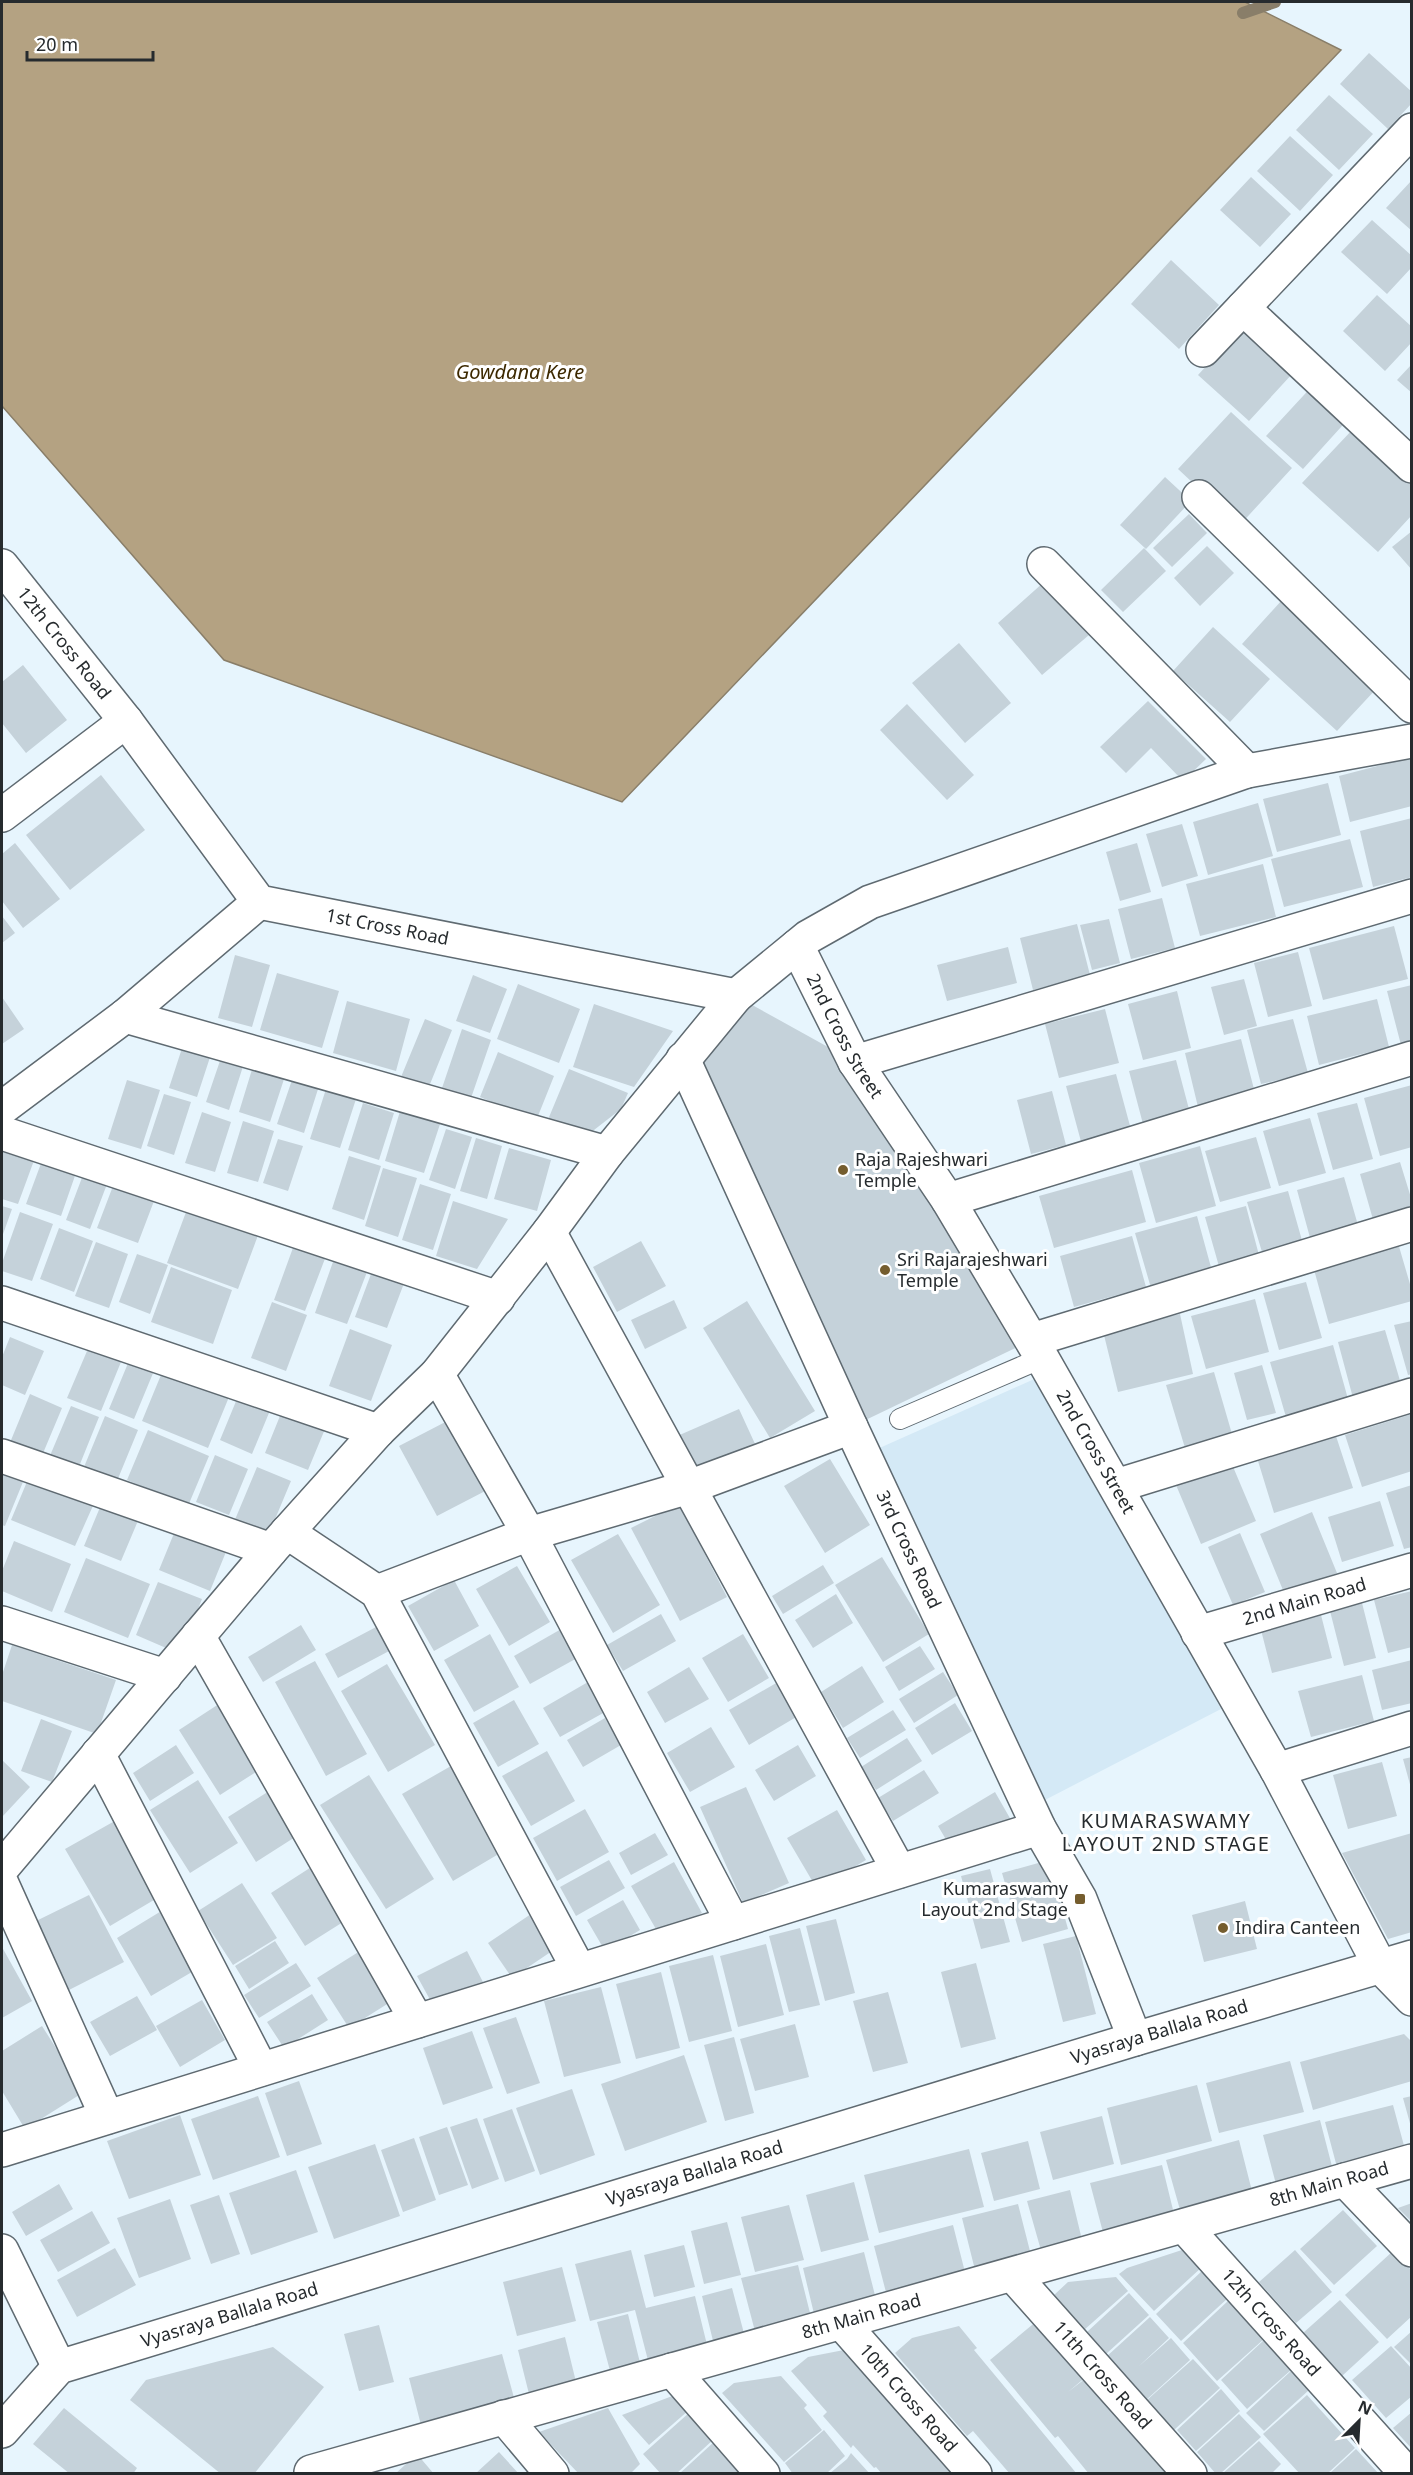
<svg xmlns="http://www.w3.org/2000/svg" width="1413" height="2475" viewBox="0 0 1413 2475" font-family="'Noto Sans',sans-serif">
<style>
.built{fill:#d4e9f6}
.water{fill:#b4a282;stroke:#897e69;stroke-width:1.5}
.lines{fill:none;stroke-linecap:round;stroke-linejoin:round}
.stream{stroke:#897e69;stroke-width:12}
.building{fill:#c5d2da}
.lane-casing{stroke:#5f6a71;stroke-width:22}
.street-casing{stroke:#5f6a71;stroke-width:36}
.secondary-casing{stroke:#5f6a71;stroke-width:36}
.lane{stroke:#fff;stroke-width:20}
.street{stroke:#fff;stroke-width:33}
.secondary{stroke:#fff;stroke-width:33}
.poi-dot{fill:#755d2e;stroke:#fff;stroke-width:2}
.labels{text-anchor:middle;stroke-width:6;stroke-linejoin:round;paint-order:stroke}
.street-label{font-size:18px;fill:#262b2e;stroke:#fff}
.poi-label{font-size:18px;fill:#262b2e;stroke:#fff;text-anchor:start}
.water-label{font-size:20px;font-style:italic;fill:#3d2900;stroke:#fff}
.neighbourhood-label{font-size:20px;letter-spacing:1.5px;fill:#262b2e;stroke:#fff}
</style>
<rect width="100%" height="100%" fill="#e7f5fd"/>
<path class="built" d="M1041,1376l180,333 -178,92 -168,-351z"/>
<path class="water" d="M2,2h1243l96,48 -719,752 -398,-142 -222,-254z"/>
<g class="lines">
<path class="stream" d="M1243,13l32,-11"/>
</g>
<path class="building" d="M1369,53l43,39v11l-24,26 -48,-45z
M1329,95l44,39 -34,36 -43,-40z
M1290,136l43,39 -33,36 -43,-40z
M1251,177l40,37 -31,33 -40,-37z
M1412,180v51l-26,-23z
M1372,220l40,36v11l-25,27 -46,-42z
M1171,260l48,45 -40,44 -48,-45z
M1377,295l35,32v15l-27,29 -42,-40z
M1242,327l51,46 -44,48 -51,-46z
M1412,364v29l-15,-13z
M1315,383l36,33 -48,53 -37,-33z
M1231,412l61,56 -53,58 -61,-57z
M1354,428l58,52v35l-34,37 -76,-69z
M1165,477l26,24 -45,48 -26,-24z
M1189,514l18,19 -35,34 -19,-19z
M1412,531v39l-20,-23z
M1207,546l27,27 -34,33 -26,-28z
M1144,548l22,23 -43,41 -22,-22z
M1044,582l45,53 -47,40 -44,-52z
M1282,600l95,88 -40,43 -95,-87z
M1213,627l57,52 -40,43 -57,-51z
M959,643l52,60 -46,40 -53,-60z
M23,665l44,55 -41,33 -24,-30v-41z
M1148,701l58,58 -23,22 -32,-33 -25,25 -26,-26z
M907,704l67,71 -27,25 -67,-70z
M1412,757v49l-62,16 -11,-46z
M101,775l44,55 -75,60 -44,-55z
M1328,783l13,52 -64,17 -14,-53z
M1258,803l15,53 -65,19 -15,-53z
M1412,818v59l-39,10 -13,-56z
M1182,824l16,52 -36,11 -16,-53z
M1350,839l13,48 -79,20 -13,-48z
M15,843l45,56 -37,29 -21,-27v-47z
M1137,843l14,49 -31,9 -14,-49z
M1263,864l13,53 -76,19 -14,-52z
M1162,898l13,50 -44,11 -13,-50z
M2,916l13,17 -13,10z
M1109,919l11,44 -28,7 -12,-45z
M1077,924l13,51 -57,15 -13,-52z
M1394,926l14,53 -85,21 -14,-52z
M1008,947l9,36 -70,18 -10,-36z
M1298,952l14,54 -44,11 -14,-54z
M235,955l35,10 -18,62 -34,-9z
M277,973l62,18 -17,57 -62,-18z
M473,975l34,14 -17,44 -34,-12z
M1244,979l13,47 -33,9 -13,-48z
M518,984l62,25 -21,54 -62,-24z
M1412,985v58l-11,2 -14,-54z
M1177,991l14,57 -48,12 -15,-56z
M736,996l119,66 177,278 -181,87 -168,-368z
M2,997l22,32 -22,15z
M1377,999l12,48 -70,18 -12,-49z
M347,1001l63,18 -14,52 -63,-18z
M594,1004l79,27 -39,56 -61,-20z
M1105,1009l14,54 -60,15 -14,-54z
M425,1019l27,11 -24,59 -27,-12z
M1293,1019l15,54 -47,11 -14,-54z
M462,1029l29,11 -20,58 -29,-10z
M186,1036l28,9 -17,52 -28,-9z
M1241,1039l14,54 -57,14 -13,-54z
M224,1049l22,8 -17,53 -23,-8z
M498,1052l56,24 -18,45 -56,-24z
M1176,1060l14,53 -47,11 -14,-53z
M254,1063l32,10 -16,49 -31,-10z
M569,1069l59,24 -7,16 -36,28 -38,-15z
M1116,1074l17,63 -50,12 -17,-63z
M293,1077l26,9 -15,47 -27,-9z
M127,1080l33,10 -19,59 -33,-10z
M1412,1085v62l-32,9 -16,-58z
M326,1089l30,10 -16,49 -30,-9z
M1052,1091l14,54 -35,9 -14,-54z
M164,1094l27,8 -17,53 -27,-9z
M363,1103l31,10 -15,47 -31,-10z
M1357,1103l16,56 -40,11 -16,-57z
M401,1108l40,13 -17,52 -39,-12z
M202,1112l29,10 -16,50 -30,-9z
M1310,1118l16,55 -47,13 -16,-55z
M243,1121l31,10 -16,51 -31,-9z
M446,1129l26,8 -17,52 -26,-9z
M1256,1137l15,51 -51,14 -15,-51z
M476,1138l26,8 -15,53 -27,-8z
M278,1139l25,7 -15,45 -25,-8z
M2,1142l34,13 -18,49 -16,-5z
M1200,1146l16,60 -60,17 -17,-60z
M509,1148l42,12 -14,51 -43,-12z
M349,1156l32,10 -17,54 -32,-11z
M43,1158l34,12 -16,46 -35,-12z
M1400,1162l12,39v19l-36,10 -16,-56z
M383,1168l34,10 -19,59 -33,-11z
M1132,1170l14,52 -92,26 -15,-52z
M83,1175l24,9 -17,45 -24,-9z
M1344,1177l16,55 -48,13 -15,-55z
M420,1184l31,10 -18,56 -31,-10z
M113,1186l41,15 -16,42 -41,-15z
M1288,1191l17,60 -40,11 -18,-60z
M453,1201l55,18 -31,50 -41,-13z
M189,1204l71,26 -22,59 -71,-26z
M2,1206l10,3 -10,28z
M1246,1206l14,53 -40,11 -15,-53z
M20,1212l33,12 -21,57 -30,-10v-8z
M1197,1216l15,55 -61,17 -16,-55z
M59,1228l34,13 -19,51 -34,-13z
M1132,1236l14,51 -72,20 -14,-51z
M641,1241l25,45 -49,26 -24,-45z
M96,1242l32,12 -19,54 -34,-12z
M1398,1243l14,48v10l-83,23 -16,-58z
M294,1245l32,11 -21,55 -31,-11z
M137,1254l31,11 -18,49 -31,-12z
M334,1259l33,13 -20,52 -32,-11z
M374,1266l32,12 -19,50 -32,-11z
M171,1267l61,23 -19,54 -62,-22z
M1306,1282l16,56 -43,12 -16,-57z
M1255,1299l14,53 -63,17 -15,-53z
M674,1300l13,28 -42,21 -14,-29z
M747,1301l68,110 -45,27 -67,-110z
M272,1302l35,13 -21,56 -35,-13z
M1180,1314l13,60 -75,18 -15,-61z
M1412,1321v53l-4,1 -14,-50z
M350,1329l42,16 -21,56 -42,-15z
M1385,1330l16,54 -48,14 -15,-56z
M10,1337l34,14 -19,44 -23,-10v-28z
M90,1344l33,13 -22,54 -34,-13z
M1333,1345l15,54 -62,18 -16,-55z
M131,1356l25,10 -22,53 -25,-10z
M1262,1365l14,48 -29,7 -13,-47z
M163,1370l66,27 -21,51 -66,-27z
M1214,1372l18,62 -47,14 -19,-63z
M30,1394l32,14 -21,50 -32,-13z
M239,1394l32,14 -19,46 -32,-14z
M71,1406l28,11 -21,52 -29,-11z
M739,1409l17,37 -64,29 -17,-38z
M282,1411l43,18 -17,41 -43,-17z
M1412,1414v57l-50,16 -17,-52z
M105,1416l33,14 -21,51 -33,-14z
M453,1418l38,70 -54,28 -38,-70z
M148,1430l61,26 -21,50 -61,-26z
M1336,1436l17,52 -79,25 -16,-52z
M215,1455l33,14 -19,46 -33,-13z
M830,1459l40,66 -45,28 -41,-67z
M1231,1462l25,59 -55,23 -25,-59z
M2,1467l23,10 -20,49 -3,-1z
M257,1467l34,14 -23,55 -34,-14z
M31,1472l65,27 -21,47 -64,-26z
M1412,1485v62l-8,2 -18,-56z
M103,1500l37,16 -19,45 -37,-15z
M1380,1501l14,45 -52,16 -14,-45z
M679,1504l48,93 -47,24 -49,-93z
M1312,1512l25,61 -52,22 -25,-61z
M177,1526l51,21 -18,44 -51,-21z
M1240,1533l25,59 -32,13 -25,-58z
M618,1534l42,71 -47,28 -42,-73z
M14,1541l57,23 -19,48 -50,-21v-20z
M882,1557l47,77 -46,28 -48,-77z
M86,1558l64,26 -22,54 -64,-26z
M823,1565l11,18 -51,31 -11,-18z
M517,1566l33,56 -41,24 -33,-57z
M454,1580l25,46 -45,25 -26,-45z
M158,1582l44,17 -22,55 -44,-19z
M1412,1591v56l-24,6 -14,-53z
M836,1594l17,29 -40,25 -18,-28z
M1362,1603l14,55 -32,8 -14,-55z
M661,1614l15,27 -53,30 -16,-26z
M1321,1615l11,43 -60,15 -11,-43z
M301,1625l15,25 -53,32 -15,-25z
M378,1626l13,24 -53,28 -13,-24z
M563,1628l16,29 -49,27 -16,-28z
M490,1634l29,53 -45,25 -30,-52z
M743,1634l26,44 -41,24 -26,-44z
M12,1645l104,35 -19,54 -95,-33v-26z
M920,1646l15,23 -36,22 -14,-24z
M1412,1660v43l-30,7 -10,-40z
M315,1661l52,93 -41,22 -51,-94z
M387,1664l48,81 -47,27 -47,-81z
M862,1666l22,36 -41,26 -22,-36z
M689,1667l20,32 -44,24 -18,-31z
M943,1672l15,23 -44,28 -15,-24z
M1362,1675l12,46 -63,16 -13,-46z
M588,1682l17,30 -45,25 -17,-29z
M778,1682l20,34 -49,29 -20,-35z
M228,1698l42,65 -50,32 -41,-65z
M514,1700l25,44 -41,23 -25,-44z
M955,1703l17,28 -40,24 -17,-27z
M893,1710l13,20 -46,28 -13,-20z
M605,1718l16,27 -38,22 -16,-27z
M41,1719l31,12 -20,51 -31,-11z
M711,1727l24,40 -45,25 -23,-39z
M907,1738l15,23 -46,29 -15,-23z
M176,1745l18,28 -44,28 -17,-28z
M798,1745l18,31 -42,25 -19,-31z
M547,1751l28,50 -44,25 -29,-50z
M1412,1757v31h-1l-8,-29z
M2,1760l28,27 -28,30z
M1382,1762l15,54 -49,13 -15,-54z
M451,1766l51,86 -49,29 -51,-87z
M924,1770l15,23 -46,28 -15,-23z
M369,1775l65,104 -48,30 -66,-104z
M198,1780l40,63 -48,30 -40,-63z
M746,1787l43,96 -46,20 -43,-96z
M274,1788l29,44 -47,30 -28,-45z
M995,1792l16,28 -57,33 -16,-27z
M585,1809l24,43 -52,29 -24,-43z
M837,1810l29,50 -49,29 -30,-51z
M120,1818l44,76 -54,32 -45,-77z
M655,1833l13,22 -37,20 -12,-22z
M1412,1833v99l-24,7 -46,-86z
M609,1860l16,28 -49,28 -16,-29z
M1049,1860l19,69 -46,13 -20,-69z
M674,1862l28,51 -42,23 -29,-50z
M316,1864l35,53 -46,29 -34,-53z
M990,1869l20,73 -29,7 -20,-73z
M242,1883l35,55 -44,27 -35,-54z
M89,1895l35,67 -57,29 -35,-68z
M623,1900l17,30 -35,21 -18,-31z
M1245,1901l12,48 -53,13 -12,-47z
M163,1910l34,59 -46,27 -34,-58z
M537,1910l24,35 -49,33 -24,-35z
M836,1919l19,74 -30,8 -19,-75z
M800,1928l20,77 -31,7 -20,-76z
M1076,1936l20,78 -33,8 -20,-78z
M275,1941l14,22 -40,26 -14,-23z
M766,1944l18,71 -46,12 -18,-71z
M2,1947l30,54 -30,17z
M360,1951l32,50 -43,27 -32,-50z
M467,1951l16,31 -49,25 -17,-31z
M713,1955l19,76 -43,11 -20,-76z
M296,1963l15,23 -52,32 -15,-23z
M976,1963l20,76 -35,9 -20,-76z
M661,1972l19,76 -44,11 -20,-75z
M601,1987l20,76 -57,14 -20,-76z
M888,1992l20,71 -35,9 -20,-71z
M312,1994l16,26 -44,28 -17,-26z
M137,1996l20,34 -47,26 -20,-34z
M202,2000l23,40 -45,27 -24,-41z
M516,2017l24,66 -33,11 -24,-66z
M795,2024l14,53 -54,14 -15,-52z
M42,2026l42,66 -59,37 -23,-38v-40z
M472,2031l21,57 -50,17 -20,-57z
M1404,2034l8,8v39l-99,29 -13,-48z
M734,2037l20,76 -29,8 -21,-76z
M684,2055l23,67 -82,29 -24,-67z
M1290,2061l14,51 -85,21 -13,-50z
M299,2081l23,63 -35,12 -22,-63z
M1197,2085l15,56 -91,24 -14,-57z
M572,2089l23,66 -55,20 -24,-67z
M258,2096l22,61 -67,23 -22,-61z
M1412,2096v31h-1l-8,-29z
M1393,2105l13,48 -68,18 -13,-49z
M512,2109l23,62 -30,11 -22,-63z
M180,2115l21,60 -72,24 -22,-58z
M1102,2116l12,48 -61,16 -13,-48z
M477,2118l22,61 -27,10 -22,-62z
M1320,2120l14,54 -57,14 -14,-53z
M447,2127l21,58 -29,10 -20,-58z
M414,2138l22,62 -33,12 -22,-62z
M1239,2140l15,59 -72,18 -16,-57z
M1028,2141l12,48 -46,12 -13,-48z
M375,2144l25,72 -66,23 -26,-72z
M969,2149l15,58 -105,26 -15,-58z
M1162,2165l14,57 -71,18 -15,-57z
M296,2170l22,62 -67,23 -22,-62z
M854,2182l15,58 -48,12 -15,-57z
M59,2184l14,25 -47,27 -14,-24z
M1070,2190l13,54 -41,10 -15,-53z
M219,2195l21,59 -29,10 -21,-59z
M170,2199l21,60 -52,19 -22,-60z
M1412,2203v19l-14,-14z
M1018,2204l14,55 -56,15 -14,-56z
M789,2205l15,55 -49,12 -14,-55z
M1343,2210l34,36 -43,39 -34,-36z
M92,2211l18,32 -52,29 -18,-32z
M727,2222l14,53 -37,9 -13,-53z
M953,2225l14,55 -79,20 -14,-54z
M684,2245l11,42 -41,10 -10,-42z
M115,2248l21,37 -59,32 -20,-37z
M1185,2249l17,18 -48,44 -35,-37 8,-6z
M631,2250l15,58 49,-12 15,61 -59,15 -16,-62 -45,11 -15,-57z
M1295,2250l37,42 -36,31 -37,-41z
M1393,2251l19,20v45l-25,23 -42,-44z
M864,2252l14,55 -62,15 -13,-54z
M798,2265l15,60 -56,14 -16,-61z
M562,2267l14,54 -59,15 -14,-54z
M1203,2270l25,28 -47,43 -25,-27z
M1116,2277l12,14 -44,39 -31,-34 15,-14z
M732,2288l14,53 -31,8 -13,-53z
M1129,2293l20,22 -43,39 -19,-22z
M1229,2300l35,39 -47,42 -34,-38z
M1340,2300l39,42 -37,34 -39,-43z
M628,2314l15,61 -30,7 -16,-60z
M1150,2317l19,21 -31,29 33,-29 19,22 -46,42 -38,-45z
M1038,2320l49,56 -19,16 18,-14 88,96h-85l-31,-38 -3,2 -65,-78z
M379,2325l15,57 -35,9 -15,-57z
M959,2326l18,22 -3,2 103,124h-67l-37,-43 -6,5 -72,-83 17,-15z
M1412,2331v34l-18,-18z
M565,2337l13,53 -47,12 -13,-52z
M1264,2340l27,30 -44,39 -26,-29z
M1391,2346l21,23v27l-26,22 -34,-38z
M273,2347l51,40 -70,87h-33l-91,-74 16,-20z
M849,2349l104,125h-71l-6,-7 -2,1 -21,-23 -2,3 -28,-32 4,-4 -36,-41 17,-14z
M502,2354l14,51 -94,24 -13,-51z
M1193,2359l27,29 -46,42 -27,-30z
M1291,2371l18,19 -45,41 -18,-18z
M781,2376l26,29 -3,3 18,22 -38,32 -62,-69 12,-10z
M1221,2389l19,22 -44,40 -19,-21z
M675,2395l14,15 -40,35 -27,-30z
M1307,2395l48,53 -28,26h-27l-37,-40z
M64,2408l73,60 -4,6h-63l-37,-30z
M608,2408l32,56 -10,10h-51l-40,-42z
M690,2412l24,27 -38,35h-15l-18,-20z
M1412,2412v37l-19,-21z
M1239,2414l22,23 -41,37h-4l-19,-22z
M824,2430l21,26 -19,18h-33l-8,-11z
M715,2441l27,29 -4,4h-59z
M1259,2441l22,23 -10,10h-49z
M1356,2449l23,25h-50z
M499,2452l20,22h-44z
M851,2453l19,21h-41l18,-15z
M417,2454l17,20h-39z"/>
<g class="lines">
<g class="lane-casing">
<path id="lane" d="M900,1419l142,-61"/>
</g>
<g class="street-casing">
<g id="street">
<path d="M1243,308l169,158"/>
<path d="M1203,350l209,-220"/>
<path d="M1199,497l213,209"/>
<path d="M1044,564l203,207"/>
<path id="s1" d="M2,566l124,155 133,181 477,94"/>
<path d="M2,815l124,-94"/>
<path id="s2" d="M797,946l58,116 93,138 94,158 235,412 103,196 32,33"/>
<path d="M125,1016l482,137"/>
<path id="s3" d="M683,1059l168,368 188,401 41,71 55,140"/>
<path d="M855,1062l557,-166"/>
<path d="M2,1108l123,-92 134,-114"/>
<path d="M2,1133l496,165"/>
<path d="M948,1200l464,-142"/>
<path d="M549,1232l350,639"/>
<path d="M2,1303l376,128"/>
<path d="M1032,1340l380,-116"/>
<path d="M437,1374l92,160 204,389"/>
<path d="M2,1456l269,94"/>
<path d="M1116,1486l296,-91"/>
<path d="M287,1532l90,60 202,378"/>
<path d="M377,1592l152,-58 160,-47 162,-60"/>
<path d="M2,1623l163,53"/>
<path id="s4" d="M1198,1633l214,-63"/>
<path d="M198,1636l219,385"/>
<path d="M98,1754l163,315"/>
<path d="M1277,1770l135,-42"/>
<path d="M2,1868l269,-318 107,-119 59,-57 112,-142 58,-79 129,-157 72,-59 62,-35 377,-131 165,-30"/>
<path d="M2,1884l105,233"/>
<path d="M2,2150l1037,-322"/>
<path d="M1345,2180l67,70"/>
<path id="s5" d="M1184,2226l223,248"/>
<path d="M2,2251l57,116"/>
<path id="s6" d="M1013,2275l177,199"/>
<path id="s7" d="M842,2323l133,151"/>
<path d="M672,2370l91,104"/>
<path d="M504,2417l48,57"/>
<path id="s8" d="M311,2472l1101,-311"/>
</g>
</g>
<g class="secondary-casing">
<g id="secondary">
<path id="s9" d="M2,2431l57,-64 1076,-328 277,-82"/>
</g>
</g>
<use href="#lane" class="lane"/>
<use href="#street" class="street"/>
<use href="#secondary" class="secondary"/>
</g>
<g class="poi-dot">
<circle cx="843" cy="1170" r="6"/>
<circle cx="885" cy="1270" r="6"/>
<rect x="1074" y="1893" width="12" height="12" rx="3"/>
<circle cx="1223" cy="1928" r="6"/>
</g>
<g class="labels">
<g class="street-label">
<text dy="6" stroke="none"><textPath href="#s1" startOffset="99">12th Cross Road</textPath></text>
<text dy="6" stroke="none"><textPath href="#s1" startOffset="554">1st Cross Road</textPath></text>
<text dy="6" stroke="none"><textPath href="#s2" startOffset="102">2nd Cross Street</textPath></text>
<text dy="6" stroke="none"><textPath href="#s2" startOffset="588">2nd Cross Street</textPath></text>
<text dy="6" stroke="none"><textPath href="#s3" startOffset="540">3rd Cross Road</textPath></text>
<text dy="6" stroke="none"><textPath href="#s4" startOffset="111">2nd Main Road</textPath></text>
<text dy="6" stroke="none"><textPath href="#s9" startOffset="1236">Vyasraya Ballala Road</textPath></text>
<text dy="6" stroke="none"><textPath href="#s9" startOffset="750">Vyasraya Ballala Road</textPath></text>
<text dy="6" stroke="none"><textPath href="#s8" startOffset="1058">8th Main Road</textPath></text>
<text dy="6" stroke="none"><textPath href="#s9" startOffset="264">Vyasraya Ballala Road</textPath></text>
<text dy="6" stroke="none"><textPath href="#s8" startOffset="572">8th Main Road</textPath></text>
<text dy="6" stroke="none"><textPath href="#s5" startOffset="130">12th Cross Road</textPath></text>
<text dy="6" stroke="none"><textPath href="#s6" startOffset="134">11th Cross Road</textPath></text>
<text dy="6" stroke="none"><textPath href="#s7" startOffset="100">10th Cross Road</textPath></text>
</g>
<g class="poi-label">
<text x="855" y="1166">Raja Rajeshwari<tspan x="855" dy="21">Temple</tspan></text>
<text x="897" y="1266">Sri Rajarajeshwari<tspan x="897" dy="21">Temple</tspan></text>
<text x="1068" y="1895" text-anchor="end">Kumaraswamy<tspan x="1068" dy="21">Layout 2nd Stage</tspan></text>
<text x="1235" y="1934">Indira Canteen</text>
</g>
<g class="water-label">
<text x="520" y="379">Gowdana Kere</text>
</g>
<g class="neighbourhood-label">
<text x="1166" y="1828">KUMARASWAMY<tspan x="1166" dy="23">LAYOUT 2ND STAGE</tspan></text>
</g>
</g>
<rect width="1413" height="2475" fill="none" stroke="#262b2e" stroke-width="6"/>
<g transform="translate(1359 2421) rotate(24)" stroke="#ffffff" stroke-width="4.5" paint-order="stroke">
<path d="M0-4.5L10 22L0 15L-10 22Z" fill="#262b2e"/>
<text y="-9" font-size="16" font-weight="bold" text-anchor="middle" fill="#262b2e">N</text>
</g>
<path d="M27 51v9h126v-9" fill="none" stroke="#262b2e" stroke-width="3"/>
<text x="36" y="51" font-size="18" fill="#262b2e" stroke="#ffffff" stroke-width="4.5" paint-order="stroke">20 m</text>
</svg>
